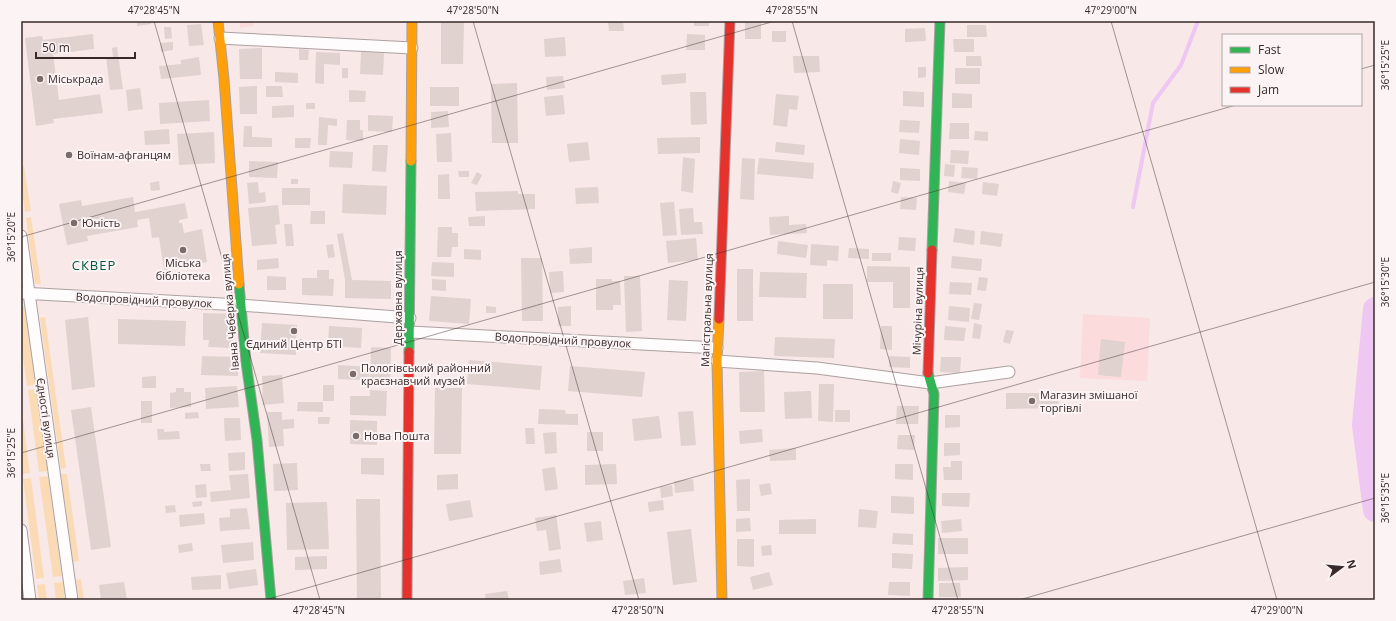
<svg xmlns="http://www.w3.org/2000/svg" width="1396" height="621" viewBox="0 0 1396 621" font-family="'Open Sans',sans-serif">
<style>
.built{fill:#fbdbdb}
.green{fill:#fadbb6}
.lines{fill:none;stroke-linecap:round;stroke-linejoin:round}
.stream{stroke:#eec7f2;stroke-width:4}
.river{stroke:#eec7f2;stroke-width:24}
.building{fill:#dfd2cf}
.street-casing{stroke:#ada0a0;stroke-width:13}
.fast-casing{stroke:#ada0a0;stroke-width:11}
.slow-casing{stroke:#ada0a0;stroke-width:11}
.jam-casing{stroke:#ada0a0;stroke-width:11}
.street{stroke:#fefcfc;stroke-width:11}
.fast{stroke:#30b455;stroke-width:9}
.slow{stroke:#ff9f0a;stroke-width:9}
.jam{stroke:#e5322d;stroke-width:9}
.ticks{fill:none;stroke:#382a2a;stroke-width:1;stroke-opacity:0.45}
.poi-dot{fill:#7b6c6c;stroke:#fcf4f4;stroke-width:1.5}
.labels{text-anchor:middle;stroke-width:4;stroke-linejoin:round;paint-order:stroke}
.poi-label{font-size:11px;fill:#382a2a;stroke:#fcf4f4;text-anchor:start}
.street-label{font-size:11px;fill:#382a2a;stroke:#fcf4f4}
.quarter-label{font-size:13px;letter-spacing:1px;fill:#045641;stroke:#fcf4f4}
.neatline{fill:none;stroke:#382a2a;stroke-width:1.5}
.ticks-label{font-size:10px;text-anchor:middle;fill:#382a2a}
</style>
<rect width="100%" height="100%" fill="#f8e8e8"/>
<path class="built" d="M239,21h15v5l-14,2z
M1083,314l67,4 -3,63 -67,-3z"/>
<path class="green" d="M21,166h3l7,45 -6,1 -4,-30z
M31,217l10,67h-6l-9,-66z
M25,306l11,79 -9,1 -6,-43v-36z
M45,317l21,151 -5,1 -21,-151z
M37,389l11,82 -9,1 -11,-82z
M21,405l9,68 -8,1 -1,-6z
M61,474h6l12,87 -6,1z
M48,476l14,100 -9,1 -14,-100z
M31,478l13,100 -8,1 -13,-100z
M81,579l3,21h-5l-3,-20z
M63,582l2,18h-9l-2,-17z
M45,584l2,16h-8l-2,-15z"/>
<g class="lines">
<path class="stream" d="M1133,207l20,-104 28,-38 17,-44"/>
<path class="river" d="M1375,309l-11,116 11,85"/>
</g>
<path class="building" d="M137,21h14v3l-14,2z
M441,21h23l-1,43h-22z
M608,21h15l1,10h-15z
M694,21h15v5h-15z
M745,21h16v18h-16z
M201,24l3,21 -15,1 -2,-21z
M967,25h19l1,12h-20z
M164,27h7l1,11 -7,1z
M925,28l1,13 -21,1v-13z
M772,31h14v11h-14z
M93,34l1,15 -41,5 6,46 41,-6 3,19 -50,6 1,4 -18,3 -11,-88 17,-2 1,4z
M687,34l18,1v15h-19z
M565,37l1,19 -21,1 -1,-18z
M953,39h21v13h-20z
M173,42v8l-12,2 -1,-9z
M117,47l6,42 -13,1 -4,-33h7l-1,-9z
M262,48v31h-22l-1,-30z
M299,49l10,1 -1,10h-9z
M316,52l24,1v12l-16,-1v20l-9,-1z
M361,52l23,1 -1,22 -23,-1z
M793,56h26l1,16 -26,1z
M966,56h15l1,10h-16z
M199,57l2,18 -40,4 -2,-13 22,-2v-4z
M918,67h8v10l-8,1z
M342,68h6v10h-6z
M955,68h25v16h-25z
M275,72l23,1v10l-23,-1z
M686,73v10l-24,2 -1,-10z
M563,76l2,12 -18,2 -1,-13z
M517,83l1,60h-26l-1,-59z
M257,86v28h-17l-1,-27z
M266,86h16l1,11h-17z
M430,87h29v19h-29z
M140,88l3,21 -15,2 -2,-21z
M349,90l17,1 -1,11h-16z
M903,91l21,1v15l-21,-1z
M690,92h16l1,32 -16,1z
M952,93l20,1v14h-20z
M776,94l23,2 -2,14 -8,-1 -2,18 -14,-2z
M563,95l2,19 -19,2 -2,-19z
M209,100l1,21 -50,3 -1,-21z
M306,103h9v6h-9z
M294,105v12l-22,1v-12z
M448,111l1,16 -18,1v-16z
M368,115l25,1 -1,16 -24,-1z
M319,117l18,2v7l-9,-1 -1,20h-9z
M347,120h13v10h3v11l-17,-1z
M900,120l20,1 -1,12 -20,-1z
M950,123h19v16h-20z
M244,126h8v11l20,1v9h-29z
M169,129l1,15 -25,1 -1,-14z
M975,131l13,1v9l-14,-1z
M214,132l1,31 -36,2 -2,-31z
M451,133l1,29h-15l-1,-28z
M700,137v16l-42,1 -1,-16z
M295,138h16l-1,10h-15z
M900,139l20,2 -1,14 -20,-2z
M588,142l2,18 -21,2 -2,-18z
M776,142l29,3 -1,10 -29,-3z
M373,145h15l-2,27 -14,-1z
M951,150l18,1 -1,13 -18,-1z
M330,151l23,1 -1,16 -23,-1z
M683,157l12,2 -2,34 -12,-2z
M742,158l13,1 -1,41 -14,-1z
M759,158l55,5 -1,16 -56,-5z
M249,161l29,1 -1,16 -28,-1z
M945,164l10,1 -1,12 -10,-1z
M962,167l16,1 -1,11 -16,-1z
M900,168l20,1v12l-20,-1z
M458,171h11v6h-10z
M477,172l5,3 -5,10 -6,-2z
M449,174l1,25h-12v-24z
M291,179h7v5h-7z
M159,181l1,9 -9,1 -1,-8z
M893,181l8,2 -3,11 -7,-2z
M949,181l17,2 -2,11 -16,-2z
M258,182l1,11 6,-1 1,10 -17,2 -2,-21z
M983,182l16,2 -2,12 -15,-2z
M343,184l44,2 -1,29 -44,-2z
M598,187l1,16 -23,1 -1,-16z
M282,188h28v17h-28z
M518,191v3h17v15l-59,2 -1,-19z
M133,197l2,15 50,-9 3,15 -9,2v3h3l2,10 18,-4 5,33 -43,8 -5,-33 -7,1 -3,-20 -12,2 1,7 -51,9 1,5 -21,4 -8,-41 22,-4 1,6z
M901,197l16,1 -1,12 -16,-1z
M674,202l3,33 -14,1 -3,-33z
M278,205l2,19 -5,1 2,19 -25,2 -4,-38z
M693,208l1,14h8l1,12 -22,1 -2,-26z
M311,211h14v13h-15z
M485,216v10h-16l-1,-9z
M789,216v9l17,-1 1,9 -37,2 -1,-18z
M284,224h8l2,22h-8z
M438,227h14v6h6v14h-6l-1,10h-14z
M955,228l20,3 -1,14 -21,-3z
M981,231l22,3 -2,13 -21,-3z
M343,233l9,47 39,1v18l-46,-1v-18l-8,-46z
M899,237l17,1 -1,13 -17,-1z
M696,238l2,22 -30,3 -2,-22z
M778,241l30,4 -2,13 -29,-4z
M333,244l2,13 -7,1 -2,-13z
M811,244l28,2 -1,15 -11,-1v6l-17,-1z
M592,247v16l-22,1 -1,-15z
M849,248l20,1v10l-21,-1z
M464,249l17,1v10l-17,-1z
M872,253h19v8h-19z
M952,256l30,3 -1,12 -30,-3z
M278,258l1,10 -22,2v-10z
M521,258h21l1,63h-21z
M432,262l22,1v14l-23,-1z
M867,266l43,1v41h-17v-26h-26z
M737,269h16v52h-16z
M317,270h12v9h5l-1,17 -31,-1v-17h15z
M563,271l1,21 -14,1 -1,-21z
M760,272l47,1 -1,25 -47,-1z
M267,276l19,1v13h-19z
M624,276h16l2,55 -16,1z
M979,277l9,1 -2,13 -9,-1z
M432,279l14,1v11l-14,-1z
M596,279h16v2h8l1,24h-8v5h-17z
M669,280l19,1 -2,40 -19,-1z
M950,282l22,1 -1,12 -22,-1z
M823,284h30v35h-30z
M431,296l40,3 -2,25 -40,-3z
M974,303l8,1 -3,16 -8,-1z
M486,306l10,1v6h-10z
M571,306v20h-13v-19z
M949,306l21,2 -1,14 -21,-2z
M203,313l30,1v34l-25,-1 1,-7h-6z
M88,317l7,70 -23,3 -7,-70z
M118,319l68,2 -1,25 -67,-2z
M262,323l35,2 -1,14h6l-1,10 -5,-1v7l-36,-2z
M974,323l8,2 -2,14 -8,-1z
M329,326l33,2 -1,20 -33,-2z
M881,326h11v24l-12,-1z
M945,326l21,2 -2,13 -20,-1z
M1006,330l8,1 -4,13 -7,-2z
M775,337l60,2 -1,19 -60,-2z
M1101,339l24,3 -4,35 -23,-2z
M371,347l20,1 -1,35 -20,-1z
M202,356l36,1v19l-37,-1z
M889,356l21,1v11l-21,-1z
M941,357h20l-1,16 -20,-1z
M469,360l73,6 -2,24 -73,-6z
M338,365l32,2 -1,11h-7v2l-24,-1z
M570,366l75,6 -3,25 -74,-6z
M764,371l1,41h-25l-1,-40z
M282,375l2,28 -21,2 -1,-29z
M156,376v12h-14v-11z
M819,384h15l-1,38 -15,-1z
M323,385h11v16h-11z
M237,386l2,21 -33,2 -1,-21z
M176,388h8v4h7v15l-21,1v-15l6,-1z
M435,388h27l-1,66h-27z
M370,390l17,1 -1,25 -36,-1v-19h20z
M811,391l1,27 -27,1 -1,-27z
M1006,393h52l1,15 -53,1z
M141,401h11v22h-11z
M298,402h25v10l-26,-1z
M897,406h22l-1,18h-22z
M91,407l20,140 -20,3 -20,-140z
M539,409l26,1 1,4h12v11l-40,-1z
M835,410h15v12h-15z
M693,411l3,34 -15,1 -3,-34z
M198,412l1,6 -14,1v-6z
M267,412h15v8l12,-1v9l-11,1 1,17 -15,1z
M945,415h15v12l-15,1z
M659,416l3,22 -28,3 -2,-22z
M318,417h12l-1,7h-11z
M224,418h16l1,22 -16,1z
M350,420l27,1v24l-27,-1z
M525,428h9l1,16h-9z
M157,429h7v3l15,-1 1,8 -22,1z
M762,429l1,13 -23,2 -1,-13z
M556,432l1,21 -12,1 -2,-21z
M587,432h16v19h-16z
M898,435h17l-1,15 -17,-1z
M944,443h16v12l-16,1z
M796,448v12l-26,1 -1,-11z
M245,452v18l-16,1 -1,-18z
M361,458h23v17l-23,-1z
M951,461h11v19h-18l-1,-13h8z
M297,463l1,27 -24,1 -1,-27z
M200,464h10l1,7h-10z
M616,464l1,20 -32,1v-20z
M895,464h18v16l-18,-1z
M555,467l3,22 -13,2 -3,-22z
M248,474l2,24 -39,4 -1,-10 21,-2 -2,-15z
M458,474v15l-21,1v-15z
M693,479l1,12 -19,2 -1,-12z
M750,479v32h-13l-1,-31z
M770,483l2,11 -11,2 -2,-11z
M206,484l1,13 -11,1 -1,-13z
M672,485l1,11 -12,2 -1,-11z
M942,493h28l-1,14 -27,-1z
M891,496l23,1v17l-23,-1z
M356,499h24l1,101h-24z
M470,500l3,17 -24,4 -3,-17z
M663,500l1,10 -15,2 -1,-10z
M202,501v5l-9,1 -1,-5z
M327,502l2,47 -42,1 -1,-47z
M175,505l1,7 -10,1 -1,-7z
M247,508l3,21 -30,2 -1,-13 11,-1v-8z
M859,509l19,2 -2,17 -18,-1z
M204,513l1,11 -25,3 -1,-12z
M556,515l5,34 -12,2 -3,-21 -9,1 -2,-13z
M750,518l1,13 -15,1v-13z
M816,519v15h-37v-14z
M961,519l1,12 -20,2 -1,-12z
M601,521l2,19 -16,2 -3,-19z
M691,529l6,53 -24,3 -6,-53z
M893,533l20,1v11l-21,-1z
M938,538h30v16h-30z
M737,539h17v28l-17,-1z
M253,542l1,18 -31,3 -2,-18z
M192,543l1,8 -14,2 -1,-8z
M771,545l1,10 -10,1 -1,-10z
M892,553l21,1 -1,15 -20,-1z
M327,556v13l-32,1v-13z
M560,559l2,13 -22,3 -1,-13z
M968,567v13l-30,1v-13z
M256,569l2,16 -29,4 -3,-16z
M769,572l4,13 -20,5 -3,-13z
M221,575v14l-29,1 -1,-13z
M644,578l2,15 -21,2 -2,-14z
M124,582l3,18h-26l-2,-15z
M889,582h21v14l-22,-1z
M939,583h21l1,14h-22z
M507,591l2,9h-23l-1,-6z"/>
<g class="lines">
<g class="street-casing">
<path id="street" d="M220,38l192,10
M21,236l51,364
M21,293l219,12 170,13
M410,332l307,16
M717,361l100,7 113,15 79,-11
M21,530l9,70"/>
</g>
<g class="fast-casing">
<path id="fast" d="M932,250l8,-229
M239,284l7,78 11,78 14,160
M409,352l2,-191
M928,600l6,-206 -6,-21"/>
</g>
<g class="slow-casing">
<path id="slow" d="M218,21l6,58 15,205
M411,161l1,-140
M719,319l-2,42 5,239"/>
</g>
<g class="jam-casing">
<path id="jam" d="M719,319l11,-298
M928,373l4,-123
M407,600l2,-248"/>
</g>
<use href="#street" class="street"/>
<use href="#fast" class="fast"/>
<use href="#slow" class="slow"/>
<use href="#jam" class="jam"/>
</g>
<path class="ticks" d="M154,21l166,579M473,21l166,579M792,21l166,579M1111,21l166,579M1361,69l14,-4M21,237l754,-216M21,453l1215,-348M265,600l1110,-318M1019,600l356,-102"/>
<g class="poi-dot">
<circle cx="40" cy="79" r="4"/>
<circle cx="69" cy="155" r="4"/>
<circle cx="74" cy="223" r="4"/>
<circle cx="183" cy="250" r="4"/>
<circle cx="294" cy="331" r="4"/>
<circle cx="353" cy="374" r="4"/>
<circle cx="1032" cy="401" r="4"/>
<circle cx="356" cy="436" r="4"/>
</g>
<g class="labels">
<g class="poi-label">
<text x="48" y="83">Міськрада</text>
<text x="77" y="159">Воїнам-афганцям</text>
<text x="82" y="227">Юність</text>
<text x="183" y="267" text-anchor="middle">Міська<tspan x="183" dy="13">бібліотека</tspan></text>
<text x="294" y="348" text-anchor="middle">Єдиний Центр БТІ</text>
<text x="361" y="372">Пологівський районний<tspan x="361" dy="13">краєзнавчий музей</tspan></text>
<text x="1040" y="399">Магазин змішаної<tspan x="1040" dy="13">торгівлі</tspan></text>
<text x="364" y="440">Нова Пошта</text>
</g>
<g class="street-label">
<text transform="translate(398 298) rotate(-90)" y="4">Державна вулиця</text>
<text transform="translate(144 300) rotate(3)" y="4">Водопровідний провулок</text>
<text transform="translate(707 310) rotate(-88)" y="4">Магістральна вулиця</text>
<text transform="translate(918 311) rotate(-88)" y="4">Мічуріна вулиця</text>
<text transform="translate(230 312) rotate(-95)" y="4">Івана Чеберка вулиця</text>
<text transform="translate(563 340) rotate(3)" y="4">Водопровідний провулок</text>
<text transform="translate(46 418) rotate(82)" y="4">Єдності вулиця</text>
</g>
<g class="quarter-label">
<text x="94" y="270">СКВЕР</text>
</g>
</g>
<rect width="1396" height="621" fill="none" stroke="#fcf4f4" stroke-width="44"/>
<rect x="1222" y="34" width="140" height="72" fill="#fcf4f4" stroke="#aea3a3"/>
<rect x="1230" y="47" width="20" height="6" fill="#30b455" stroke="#aea3a3"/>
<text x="1258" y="54" font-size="12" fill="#382a2a">Fast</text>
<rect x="1230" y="67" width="20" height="6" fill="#ff9f0a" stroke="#aea3a3"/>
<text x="1258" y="74" font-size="12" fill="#382a2a">Slow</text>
<rect x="1230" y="87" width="20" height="6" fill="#e5322d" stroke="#aea3a3"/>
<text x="1258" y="94" font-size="12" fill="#382a2a">Jam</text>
<g transform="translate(1342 567) rotate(74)" stroke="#fcf4f4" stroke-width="3" paint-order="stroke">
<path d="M0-3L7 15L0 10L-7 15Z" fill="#382a2a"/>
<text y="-6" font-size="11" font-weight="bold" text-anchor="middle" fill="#382a2a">N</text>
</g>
<path d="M36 52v6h99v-6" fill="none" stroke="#382a2a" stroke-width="2"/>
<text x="42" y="52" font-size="12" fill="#382a2a" stroke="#fcf4f4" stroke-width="3" paint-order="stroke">50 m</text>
<rect x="22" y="22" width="1352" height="577" class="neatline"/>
<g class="ticks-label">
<text x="154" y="14">47°28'45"N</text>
<text x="473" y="14">47°28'50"N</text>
<text x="792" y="14">47°28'55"N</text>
<text x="1111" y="14">47°29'00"N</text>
<text transform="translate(1385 65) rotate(-90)" y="4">36°15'25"E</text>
<text transform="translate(11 237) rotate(-90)" y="4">36°15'20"E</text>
<text transform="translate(1385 282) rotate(-90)" y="4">36°15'30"E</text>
<text transform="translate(11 453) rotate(-90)" y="4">36°15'25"E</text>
<text transform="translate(1385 498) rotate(-90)" y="4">36°15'35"E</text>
<text x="319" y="614">47°28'45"N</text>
<text x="638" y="614">47°28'50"N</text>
<text x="958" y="614">47°28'55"N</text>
<text x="1277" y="614">47°29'00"N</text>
</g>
</svg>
